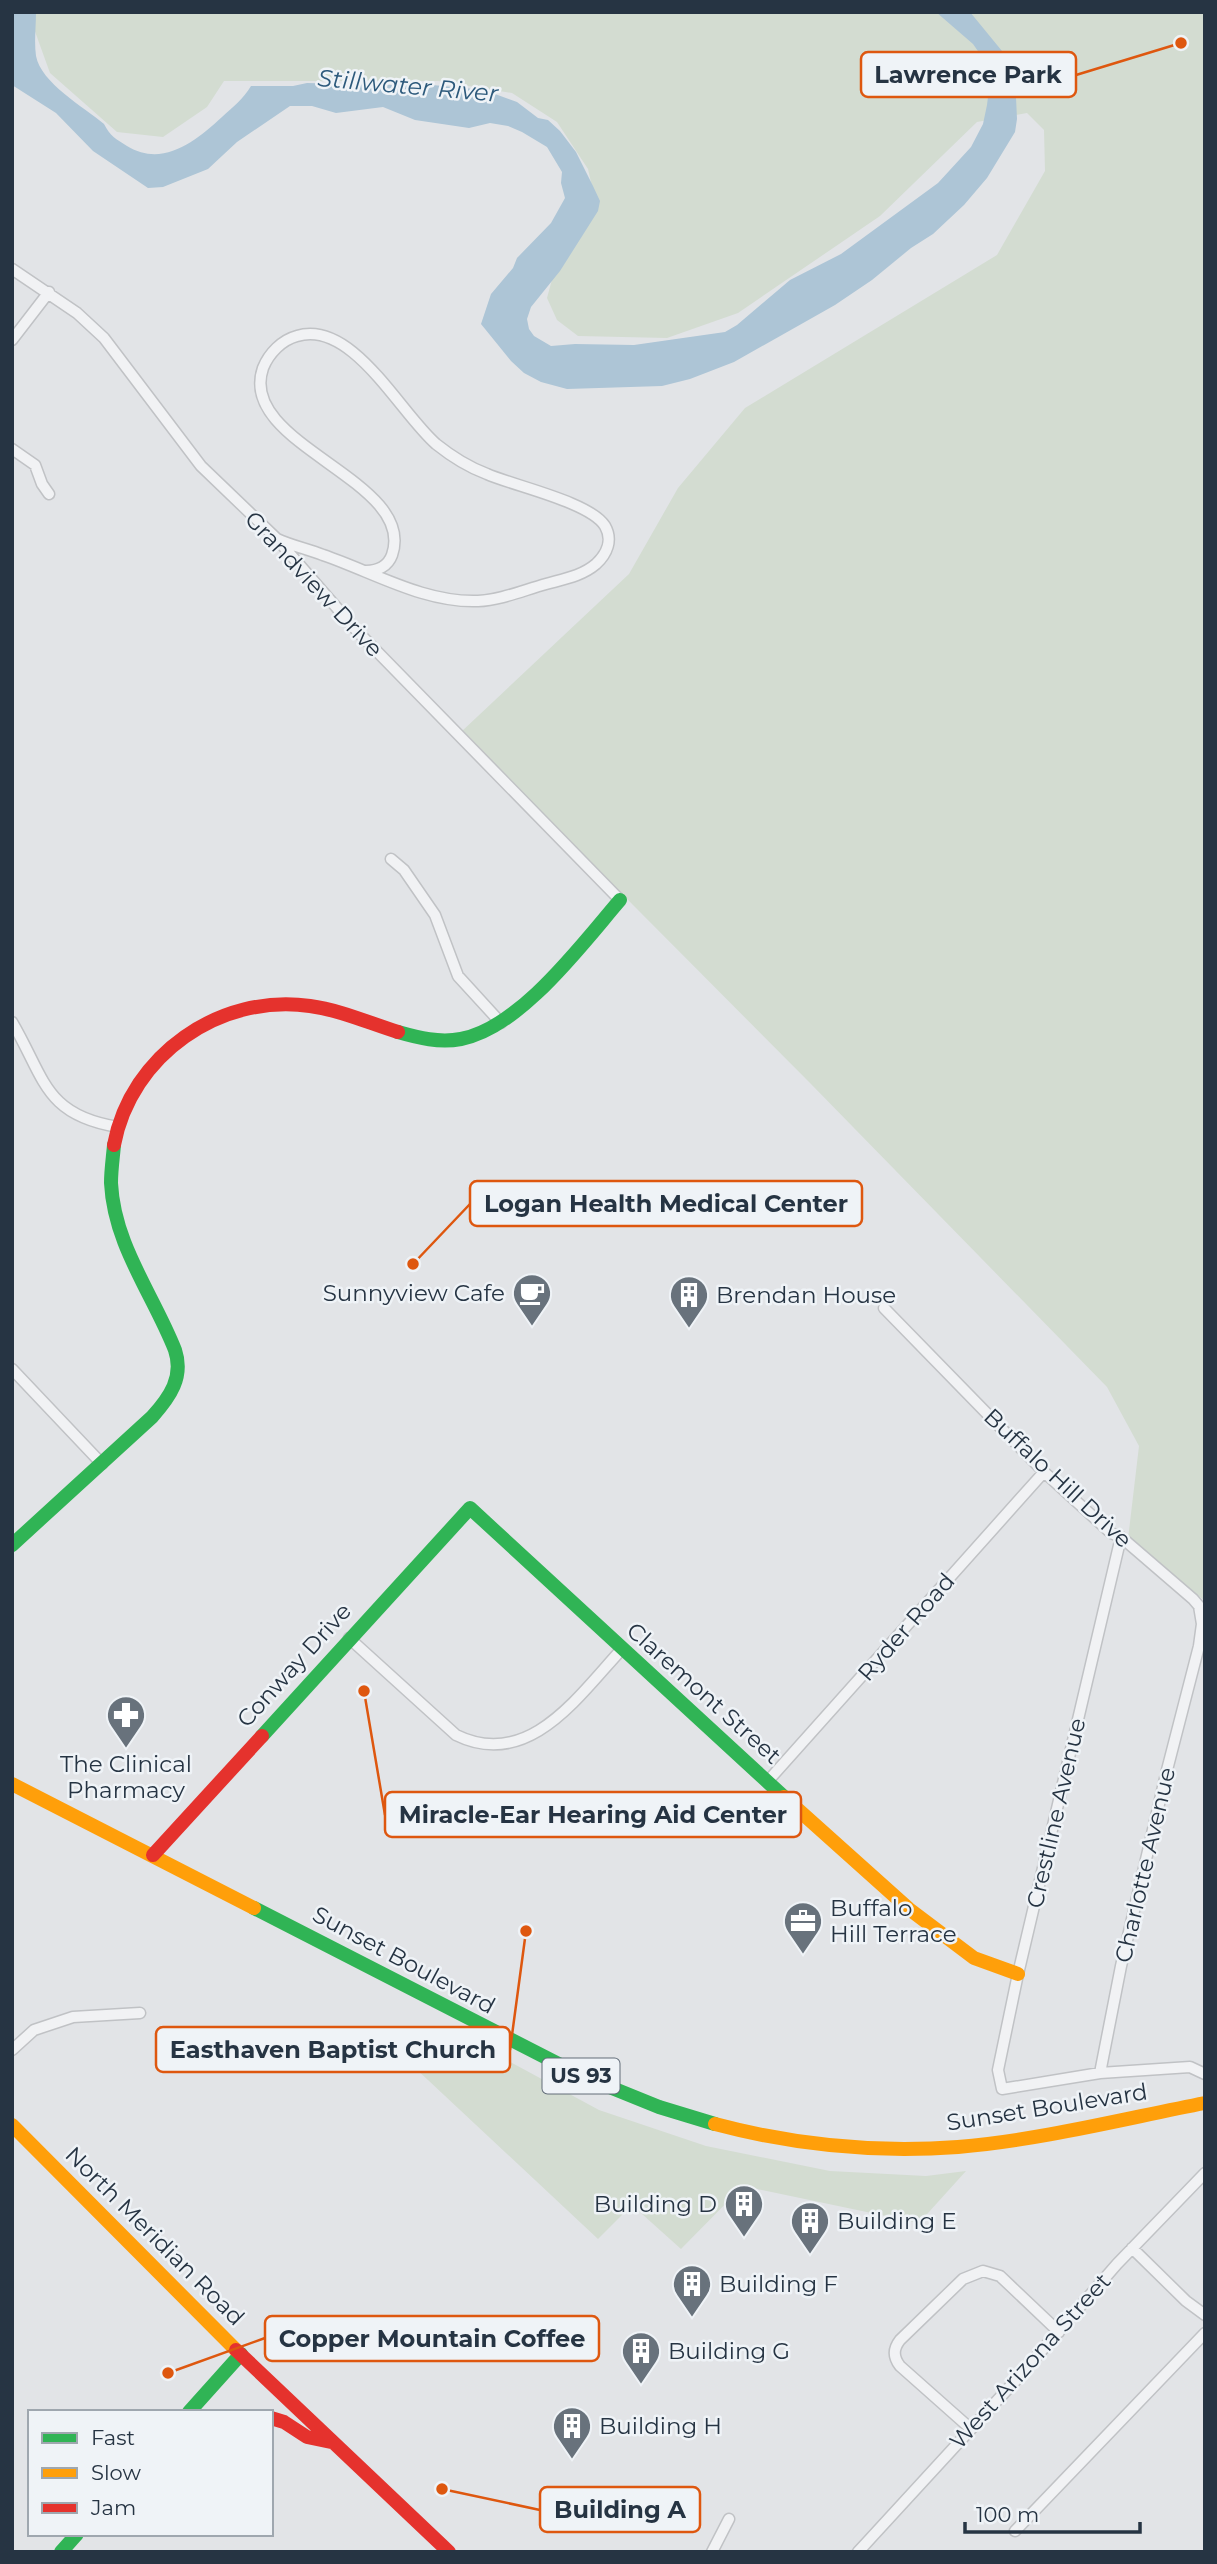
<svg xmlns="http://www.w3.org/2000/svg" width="1217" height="2564" viewBox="0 0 1217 2564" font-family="Montserrat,sans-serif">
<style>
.green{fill:#d3dcd1}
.water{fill:#adc5d6}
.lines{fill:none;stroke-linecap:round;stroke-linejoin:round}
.street-casing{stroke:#c0c2c5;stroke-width:13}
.street{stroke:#f1f2f4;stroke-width:10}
.fast{stroke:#30b455;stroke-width:14}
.slow{stroke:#ff9f0a;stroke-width:14}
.jam{stroke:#e5322d;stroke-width:14}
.labels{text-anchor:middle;stroke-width:5;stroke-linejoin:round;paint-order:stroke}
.shield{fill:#eff3f7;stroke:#626d79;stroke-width:2}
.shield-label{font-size:21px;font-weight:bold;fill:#263443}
.street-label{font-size:23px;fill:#263443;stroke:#eff3f7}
.poi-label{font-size:23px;fill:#263443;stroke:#eff3f7;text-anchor:start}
.water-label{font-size:24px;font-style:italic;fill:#2c597b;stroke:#eff3f7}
.leader{fill:none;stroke:#de570f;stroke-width:2.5}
.callout-dot{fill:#de570f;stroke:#eff3f7;stroke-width:2.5}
.callout{fill:#eff3f7;stroke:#de570f;stroke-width:2.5}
.callout-label{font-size:24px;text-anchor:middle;font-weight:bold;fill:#263443}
</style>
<rect width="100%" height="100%" fill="#e2e4e7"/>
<path class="green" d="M28,12h1177v1589l-77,-62 11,-93 -32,-59 -296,-303 -350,-352 168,-158 49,-86 67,-80 252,-153 48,-84 -1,-41 -17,-17 -50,9 -97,94 -142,97 -71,25 -89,-2 -21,-16 -10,-22 10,-37 39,-57 -8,-35 -31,-47 -45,-29 -74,-12h-214l-17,26 -44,30 -46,-5 -67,-59z
M433,2027l68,30 98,53 107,36 124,25 96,5 40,-5 -47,52 -176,-37 -62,63 -49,-44 -34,34 -185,-173h-4z"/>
<path class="water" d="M12,12h24c0,14 -2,30 0,44 5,27 48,51 68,68 6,12 12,15 23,22 36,22 69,-5 95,-29 11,-10 21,-18 29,-31h42l14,-3 84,2 21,-2 72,7 33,12 21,16 10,2 12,11 16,21 17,34 7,15 -2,10 -38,60 -29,36 -4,12 2,10 5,7 17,10 24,-2 59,1 91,-13 12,-7 53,-45 51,-26 97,-71 33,-36 12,-23 4,-19 3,-24 -3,-17 -14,-20 -37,-32h34l41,50 4,14 2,43 -2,13 -28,46 -23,27 -31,29 -22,14 -39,32 -37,25 -101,57 -44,17 -28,7 -95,3 -26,-7 -17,-9 -13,-12 -30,-37 10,-30 22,-26 4,-10 34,-35 14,-25 -4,-15 1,-11 -15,-25 -25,-15 -14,-6 -18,-3 -21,5 -54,-8 -32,-13 -47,6 -24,-7h-22l-53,36 -29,27 -45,18 -15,1 -55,-37 -37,-38 -44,-28z"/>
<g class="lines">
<g class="street-casing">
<path id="street" d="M12,269l65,44 27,25 97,128 76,73 80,92 263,269
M12,340l37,-48
M12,449l23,16 7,19 7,10
M277,539c15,7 31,10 46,16 50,17 101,48 155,46 23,-1 46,-11 68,-17 18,-5 36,-8 50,-20 11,-10 17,-24 9,-38 -15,-24 -91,-40 -118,-52 -19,-7 -36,-18 -51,-30 -36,-31 -84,-125 -139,-108 -15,4 -28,17 -34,32 -27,77 155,112 129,187 -4,11 -14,16 -26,16
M391,859l13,11 31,45 23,61 43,47
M12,1022c33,56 32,93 106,105
M884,1308l160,164 67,61 10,4 72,62 6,7 3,18 -3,22 -32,124 -46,196 -21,107
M12,1369l90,95
M1121,1537l-103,437 -20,96 4,19 98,-16 90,-6 15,7
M349,1638l107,97c73,36 123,-40 166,-86
M767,1782l277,-310
M12,2050l22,-20 39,-13 67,-4
M1132,2248l54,53 19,14
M971,2429l-71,-63c-7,-9 -7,-17 0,-26l63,-61 20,-8 17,5 59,56
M1015,2531l190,-198
M712,2552l17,-33
M858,2552l159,-173 100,-115 88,-91"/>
</g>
<use href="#street" class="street"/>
<path class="fast" d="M398,1032c21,6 41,11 63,7 59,-11 121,-95 159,-139
M12,1545l140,-128c18,-20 32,-40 23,-67 -22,-56 -61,-105 -64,-167 0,-13 2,-26 3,-38
M262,1736l208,-228 314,289
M254,1908l326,167 79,32 56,17
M189,2412l52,-58
M61,2552l16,-18"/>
<path class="slow" d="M12,1784l242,124
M784,1797l125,112 65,49 44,16
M715,2124c79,21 162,29 243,23 83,-7 165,-28 247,-44
M12,2125l224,225"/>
<path class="jam" d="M114,1145c17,-90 106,-152 196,-139 30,4 59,17 88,26
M153,1855l109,-119
M236,2350l213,202
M271,2418l13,4 23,15 24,5"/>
</g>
<defs>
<g id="cafe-pin" transform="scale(2.0125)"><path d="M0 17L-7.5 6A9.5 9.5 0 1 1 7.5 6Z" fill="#68727c" stroke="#eff3f7"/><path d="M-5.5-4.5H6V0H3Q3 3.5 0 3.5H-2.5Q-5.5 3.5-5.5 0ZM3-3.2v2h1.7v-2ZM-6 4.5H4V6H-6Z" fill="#fff"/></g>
<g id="building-pin" transform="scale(2.0125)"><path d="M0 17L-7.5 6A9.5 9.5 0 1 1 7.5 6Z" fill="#68727c" stroke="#eff3f7"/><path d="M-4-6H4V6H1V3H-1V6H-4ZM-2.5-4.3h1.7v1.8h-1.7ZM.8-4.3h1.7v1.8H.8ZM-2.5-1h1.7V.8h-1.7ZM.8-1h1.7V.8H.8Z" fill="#fff"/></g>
<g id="pharmacy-pin" transform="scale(2.0125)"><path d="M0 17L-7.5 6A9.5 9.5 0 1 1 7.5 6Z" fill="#68727c" stroke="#eff3f7"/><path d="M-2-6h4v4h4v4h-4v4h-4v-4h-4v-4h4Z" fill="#fff"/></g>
<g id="office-pin" transform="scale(2.0125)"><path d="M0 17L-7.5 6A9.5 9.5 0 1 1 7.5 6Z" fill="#68727c" stroke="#eff3f7"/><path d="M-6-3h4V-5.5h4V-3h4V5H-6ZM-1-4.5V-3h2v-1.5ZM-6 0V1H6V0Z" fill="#fff"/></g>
</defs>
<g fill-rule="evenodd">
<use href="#cafe-pin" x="532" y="1293"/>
<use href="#building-pin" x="689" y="1295"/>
<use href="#pharmacy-pin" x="126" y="1715"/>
<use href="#office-pin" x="803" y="1921"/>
<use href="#building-pin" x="744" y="2204"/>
<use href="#building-pin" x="810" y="2221"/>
<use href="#building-pin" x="692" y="2284"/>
<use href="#building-pin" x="641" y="2351"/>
<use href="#building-pin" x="572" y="2426"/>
</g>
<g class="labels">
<rect class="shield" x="542.5" y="2058.5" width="77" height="35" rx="5"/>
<g class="shield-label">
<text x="581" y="2083">US 93</text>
</g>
<g class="street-label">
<text transform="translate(314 584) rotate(47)" y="8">Grandview Drive</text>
<text transform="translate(1058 1478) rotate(43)" y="8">Buffalo Hill Drive</text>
<text transform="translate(906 1627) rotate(-49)" y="8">Ryder Road</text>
<text transform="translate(294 1665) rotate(-48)" y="8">Conway Drive</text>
<text transform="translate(704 1693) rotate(42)" y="8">Claremont Street</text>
<text transform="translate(1056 1813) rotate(-77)" y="8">Crestline Avenue</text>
<text transform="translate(1145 1865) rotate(-77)" y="8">Charlotte Avenue</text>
<text transform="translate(404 1960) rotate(28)" y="8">Sunset Boulevard</text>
<text transform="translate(1047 2107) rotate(-9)" y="8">Sunset Boulevard</text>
<text transform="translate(155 2236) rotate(45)" y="8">North Meridian Road</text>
<text transform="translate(1030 2361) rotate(-48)" y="8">West Arizona Street</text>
</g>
<g class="poi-label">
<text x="505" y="1301" text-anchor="end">Sunnyview Cafe</text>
<text x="716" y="1303">Brendan House</text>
<text x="126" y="1772" text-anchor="middle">The Clinical<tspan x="126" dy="26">Pharmacy</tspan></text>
<text x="830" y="1916">Buffalo<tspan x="830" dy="26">Hill Terrace</tspan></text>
<text x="717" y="2212" text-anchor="end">Building D</text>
<text x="837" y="2229">Building E</text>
<text x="719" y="2292">Building F</text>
<text x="668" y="2359">Building G</text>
<text x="599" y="2434">Building H</text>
</g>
<g class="water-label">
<text transform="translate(408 86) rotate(5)" y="8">Stillwater River</text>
</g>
</g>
<path class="leader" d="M1181 43L1076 75M413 1264L470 1204M364 1691L385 1815M526 1931L510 2050M168 2373L265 2338M442 2489L540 2510"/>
<g class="callout-dot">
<circle cx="1181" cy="43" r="7"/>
<circle cx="413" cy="1264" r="7"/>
<circle cx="364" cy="1691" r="7"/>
<circle cx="526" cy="1931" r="7"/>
<circle cx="168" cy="2373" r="7"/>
<circle cx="442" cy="2489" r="7"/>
</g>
<g class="callout">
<rect x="861" y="52" width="215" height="45" rx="7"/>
<rect x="470" y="1181" width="392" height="45" rx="7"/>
<rect x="385" y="1792" width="416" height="45" rx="7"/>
<rect x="156" y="2027" width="354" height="45" rx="7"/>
<rect x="265" y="2316" width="334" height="45" rx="7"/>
<rect x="540" y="2487" width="160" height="45" rx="7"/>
</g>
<g class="callout-label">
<text x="968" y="83">Lawrence Park</text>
<text x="666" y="1212">Logan Health Medical Center</text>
<text x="593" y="1823">Miracle-Ear Hearing Aid Center</text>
<text x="333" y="2058">Easthaven Baptist Church</text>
<text x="432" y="2347">Copper Mountain Coffee</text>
<text x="620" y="2518">Building A</text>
</g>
<rect width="1217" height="2564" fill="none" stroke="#263443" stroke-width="28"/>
<rect x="28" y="2410" width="245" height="126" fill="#eff3f7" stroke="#9fa7af" stroke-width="2"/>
<rect x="42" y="2433" width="35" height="10" fill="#30b455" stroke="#9fa7af" stroke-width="2"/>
<text x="91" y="2445" font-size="21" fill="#263443">Fast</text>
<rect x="42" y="2468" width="35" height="10" fill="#ff9f0a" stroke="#9fa7af" stroke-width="2"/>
<text x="91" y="2480" font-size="21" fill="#263443">Slow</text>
<rect x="42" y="2503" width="35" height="10" fill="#e5322d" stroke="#9fa7af" stroke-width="2"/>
<text x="91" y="2515" font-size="21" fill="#263443">Jam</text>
<path d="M965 2522v10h175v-10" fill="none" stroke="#263443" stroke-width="3.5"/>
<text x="976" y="2522" font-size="21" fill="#263443" stroke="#eff3f7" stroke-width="5" paint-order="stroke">100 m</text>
</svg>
